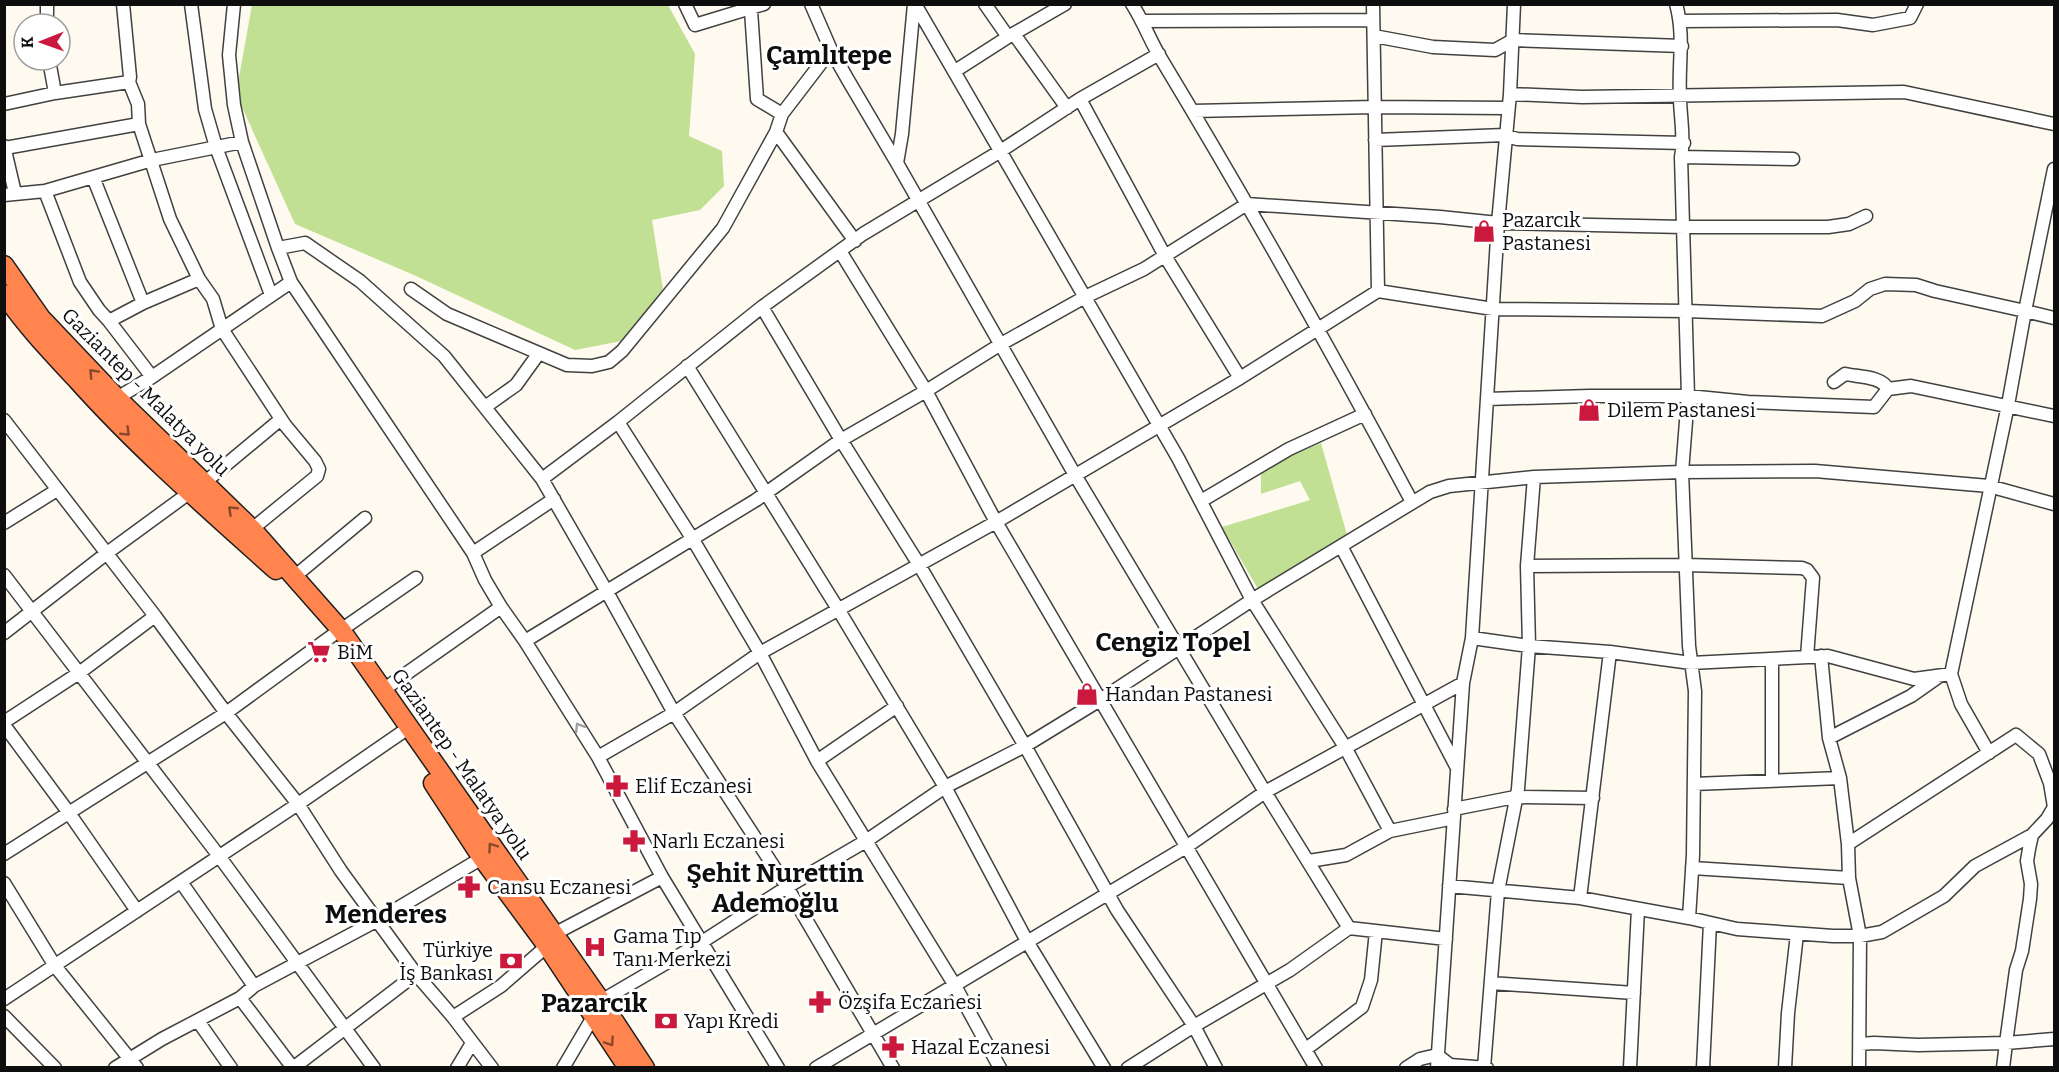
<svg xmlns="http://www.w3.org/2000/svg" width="2059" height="1072" viewBox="0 0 2059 1072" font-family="Bitter,serif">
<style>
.forest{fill:#c1e093}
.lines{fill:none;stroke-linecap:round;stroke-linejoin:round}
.minor-casing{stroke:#414141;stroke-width:15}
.highway-casing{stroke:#1f1f1f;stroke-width:21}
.minor{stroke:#fff;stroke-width:12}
.highway{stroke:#ff844d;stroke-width:18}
.oneway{stroke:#86492e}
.oneway2{stroke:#9f9f9f}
.labels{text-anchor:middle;stroke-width:6;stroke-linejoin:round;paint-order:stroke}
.poi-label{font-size:20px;fill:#0e0e0e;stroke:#fff;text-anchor:start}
.street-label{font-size:20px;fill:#0e0e0e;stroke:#fff}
.district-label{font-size:26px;font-weight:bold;fill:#0e0e0e;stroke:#fff}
</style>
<rect width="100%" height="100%" fill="#fffaef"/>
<path class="forest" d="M252,5h416l27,49 -6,82 33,15 2,35 -24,24 -48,10 11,69 -36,51 -52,10 -159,-74 -121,-52 -59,-130z
M1321,443l26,92 -89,54 -36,-62 88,-27 -10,-19 -39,13v-26z"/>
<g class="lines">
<g class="minor-casing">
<path id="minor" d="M47,4v20
M123,4l7,73 -1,5 9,22 1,20 31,95 29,60 14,20 9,30 63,96 30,36 4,8 -2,7 -65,53
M191,4l14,105 11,38 55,148
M234,4l-5,51 5,50 8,37 36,106 13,34 182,271 12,27 16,27 24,34 73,116 64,120 116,191
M685,4l10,21 69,-21
M811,4l20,46 17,30 49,83 178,312 190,317 84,136
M915,4l263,454 74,142 93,147 45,84
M985,4l23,33
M1132,4c11,17 18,36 28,53 88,146 172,295 252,445
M1676,4c9,32 2,61 4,93 0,20 5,40 1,60l7,239 -6,76 7,174 6,45 -2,164 -4,63
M751,10l6,89 25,15
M1142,21l231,-1
M1681,21l156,-1 36,5 37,-7 7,-14
M1014,34l53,74
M1374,36l59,11 62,3 18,-10 169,6
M49,60l6,33
M955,71l53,-34 57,-33
M1510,94l72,3 322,-5 150,32
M1080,99l85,157 75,122
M4,104l51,-11 74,-11
M1193,111l181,-4 133,1
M776,132l79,109
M1375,140l130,-5 12,4 167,4
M4,146l11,47
M5,148l134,-24
M1681,157l112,2
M897,163l5,-29 12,-130
M2054,169l-29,142 29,7
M93,177l50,126
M45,191l35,91 19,28 10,11 43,56
M4,195l41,-4 107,-31 90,-18
M278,248l27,-5 55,38 84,75 98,123 65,113 67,121 113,174 106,181
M840,251l86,140 70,131 320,546
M411,289l36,25 120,51 25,1 17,-4 13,-11 101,-123 53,-96 6,-18 49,-64
M1378,291l115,18 194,2 135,5 33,-15 15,-12 15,-5 31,1 19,6 90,20 -17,94 -57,269 10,30 28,49
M762,307l79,133 77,123 107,183 92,164 77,116 22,42
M109,321l34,-18 56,-24
M687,366l151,243 107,178 83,156 76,125
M1834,382l11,-8c14,3 36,2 43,15
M117,398l35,-21 139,-95
M1487,399l103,-3h98l60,6 126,5 14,-18 23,-3 143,30
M485,407l31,-22 23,-32
M4,420l151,196 71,97 72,91 43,67 75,103 37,43 39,51
M618,422l74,116 68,115 57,108 137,223 46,84
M542,479l76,-57 144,-115 101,-73 136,-82 81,-53 79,-45
M204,483l77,-64
M1201,501l88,-52 76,-35
M4,523l53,-33
M1341,546l115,220
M473,553l81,-54
M1527,566l159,-1 116,3 5,2 6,8 -6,79
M4,575l215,281 155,212
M294,577l71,-59
M341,630l75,-52
M4,633l103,-80 82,-60
M1472,638l57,8 81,6 81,11 137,-7 86,23 37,-5
M525,641l231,-141 85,-60 85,-49 75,-47 84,-47 59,-28 103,-65 193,13 58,6 186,4h144l21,-3 17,-8
M1821,656l8,82 11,40 8,66 1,34 11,58 -1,132
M1772,659v122
M383,690l118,-83
M4,722l75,-49 76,-57
M4,725l65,88 68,98
M1829,738l82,-42 27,-19
M598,757l76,-44 86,-60 236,-131 244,-144 138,-87 -5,-287
M817,761l80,-55
M1694,784l146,-6
M1454,809l61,-12 78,1
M1848,844l168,-109 23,19 11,29 4,24 -7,12 -15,16 -3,14 -2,12 4,23 -1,15 -8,52 -6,19 -10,73 48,-4
M4,854l222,-141 107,-78
M1309,861l37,-6 44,-24 64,-13
M1692,868l157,10
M181,882l73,104
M4,883l51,83 82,102
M1449,886l131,12 109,20 48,11 96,7h27l22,-4 62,-36 31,-30 57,-31
M1580,898l30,-246
M554,934l108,-57
M1491,983l143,10
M240,998l53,70
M4,999l294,-195 103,-71
M601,1001l101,-59 85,-55 79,-46 79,-54 80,-41 75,-46 152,-100 178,-108 19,-6 85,-9 148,-5 133,-1 174,15 65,18
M4,1016l51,52
M453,1017l48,-31 46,-40
M198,1021l33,47
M1860,1044l14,-1 44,2 88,-2 -3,25
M1306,1049l56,-42 9,-27 5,-49
M115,1068l47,-29 78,-41 14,-12 124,-66 104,-62
M293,1068l123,-94
M457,1068l15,-25
M563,1068l30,-51
M816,1068l370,-221 79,-55 198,-109
M1128,1068l66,-42 96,-56 59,-42 97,11
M1406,1068l14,-9 17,-4 13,10 37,3
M1437,1068l26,-385 9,-45 26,-415 12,-129 4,-90
M1484,1068l14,-177 20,-102 11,-143 -2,-80 7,-89
M1630,1068l8,-159
M1703,1068l7,-145
M1785,1068l3,-55 9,-79"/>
</g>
<g class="highway-casing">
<path id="highway" d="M4,265l37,53 76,80 135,131 89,101 260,371 44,67
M4,294c22,32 48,59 74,87 61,68 130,128 198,189
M433,783l49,75 65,88 81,122"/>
</g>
<use href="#minor" class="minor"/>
<use href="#highway" class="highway"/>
</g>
<defs><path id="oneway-chevron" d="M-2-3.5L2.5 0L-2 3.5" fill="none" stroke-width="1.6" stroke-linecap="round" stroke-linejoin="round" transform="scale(1.5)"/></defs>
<g class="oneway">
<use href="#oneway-chevron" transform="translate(93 373) rotate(-133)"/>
<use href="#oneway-chevron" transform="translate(126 432) rotate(44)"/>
<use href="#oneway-chevron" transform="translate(232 510) rotate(-136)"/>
<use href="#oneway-chevron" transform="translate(492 847) rotate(-125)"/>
<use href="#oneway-chevron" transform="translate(610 1042) rotate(56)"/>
</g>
<use class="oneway2" href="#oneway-chevron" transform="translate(579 727) rotate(-122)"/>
<defs>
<g id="shop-bare" transform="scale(1.8)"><path d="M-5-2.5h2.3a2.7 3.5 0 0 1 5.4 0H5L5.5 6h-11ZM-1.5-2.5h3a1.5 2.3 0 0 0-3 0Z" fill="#cb193d" stroke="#fff" stroke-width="2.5" paint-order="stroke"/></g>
<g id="supermarket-bare" transform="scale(1.8)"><path d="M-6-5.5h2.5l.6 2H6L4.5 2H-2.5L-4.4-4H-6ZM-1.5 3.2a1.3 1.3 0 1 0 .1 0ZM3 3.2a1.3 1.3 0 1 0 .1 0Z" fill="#cb193d" stroke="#fff" stroke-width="2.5" paint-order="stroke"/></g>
<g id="pharmacy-bare" transform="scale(1.8)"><path d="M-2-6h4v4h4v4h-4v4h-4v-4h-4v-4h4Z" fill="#cb193d" stroke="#fff" stroke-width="2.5" paint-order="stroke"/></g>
<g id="hospital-bare" transform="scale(1.8)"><path d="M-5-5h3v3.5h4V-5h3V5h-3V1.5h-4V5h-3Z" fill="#cb193d" stroke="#fff" stroke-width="2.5" paint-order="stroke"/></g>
<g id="bank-bare" transform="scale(1.8)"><path d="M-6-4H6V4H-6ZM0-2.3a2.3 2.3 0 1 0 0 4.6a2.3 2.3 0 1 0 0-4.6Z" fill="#cb193d" stroke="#fff" stroke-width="2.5" paint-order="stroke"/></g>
</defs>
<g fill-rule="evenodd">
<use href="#shop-bare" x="1484" y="231"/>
<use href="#shop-bare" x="1589" y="410"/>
<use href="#supermarket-bare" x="319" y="652"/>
<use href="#shop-bare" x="1087" y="694"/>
<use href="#pharmacy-bare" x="617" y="786"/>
<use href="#pharmacy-bare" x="634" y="841"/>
<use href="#pharmacy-bare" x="469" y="887"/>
<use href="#hospital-bare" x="595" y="947"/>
<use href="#bank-bare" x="511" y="961"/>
<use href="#pharmacy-bare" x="820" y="1002"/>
<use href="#bank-bare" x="666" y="1021"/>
<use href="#pharmacy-bare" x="893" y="1047"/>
</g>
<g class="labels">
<g class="poi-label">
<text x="1502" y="227">Pazarcık<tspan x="1502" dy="23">Pastanesi</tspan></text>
<text x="1607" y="417">Dilem Pastanesi</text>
<text x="337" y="659">BiM</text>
<text x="1105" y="701">Handan Pastanesi</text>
<text x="635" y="793">Elif Eczanesi</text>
<text x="652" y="848">Narlı Eczanesi</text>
<text x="487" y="894">Cansu Eczanesi</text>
<text x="613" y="943">Gama Tıp<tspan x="613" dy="23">Tanı Merkezi</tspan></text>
<text x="493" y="957" text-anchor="end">Türkiye<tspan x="493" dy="23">İş Bankası</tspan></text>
<text x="838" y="1009">Özşifa Eczanesi</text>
<text x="684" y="1028">Yapı Kredi</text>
<text x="911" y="1054">Hazal Eczanesi</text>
</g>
<g class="street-label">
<text transform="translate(146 392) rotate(45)" y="7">Gaziantep - Malatya yolu</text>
<text transform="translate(462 764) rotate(55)" y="7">Gaziantep - Malatya yolu</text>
</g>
<g class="district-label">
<text x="829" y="64">Çamlıtepe</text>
<text x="1173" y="651">Cengiz Topel</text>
<text x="775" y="882">Şehit Nurettin<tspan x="775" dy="30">Ademoğlu</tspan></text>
<text x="386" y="923">Menderes</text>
<text x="594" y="1012">Pazarcık</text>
</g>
</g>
<rect width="2059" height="1072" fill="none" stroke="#0e0e0e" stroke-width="12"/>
<g transform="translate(42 42) rotate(269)"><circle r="28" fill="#ffffff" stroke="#9f9f9f" stroke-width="1.5"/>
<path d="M0-4.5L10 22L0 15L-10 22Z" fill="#cb193d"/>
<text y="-9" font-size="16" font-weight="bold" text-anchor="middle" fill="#0e0e0e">K</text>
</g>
</svg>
